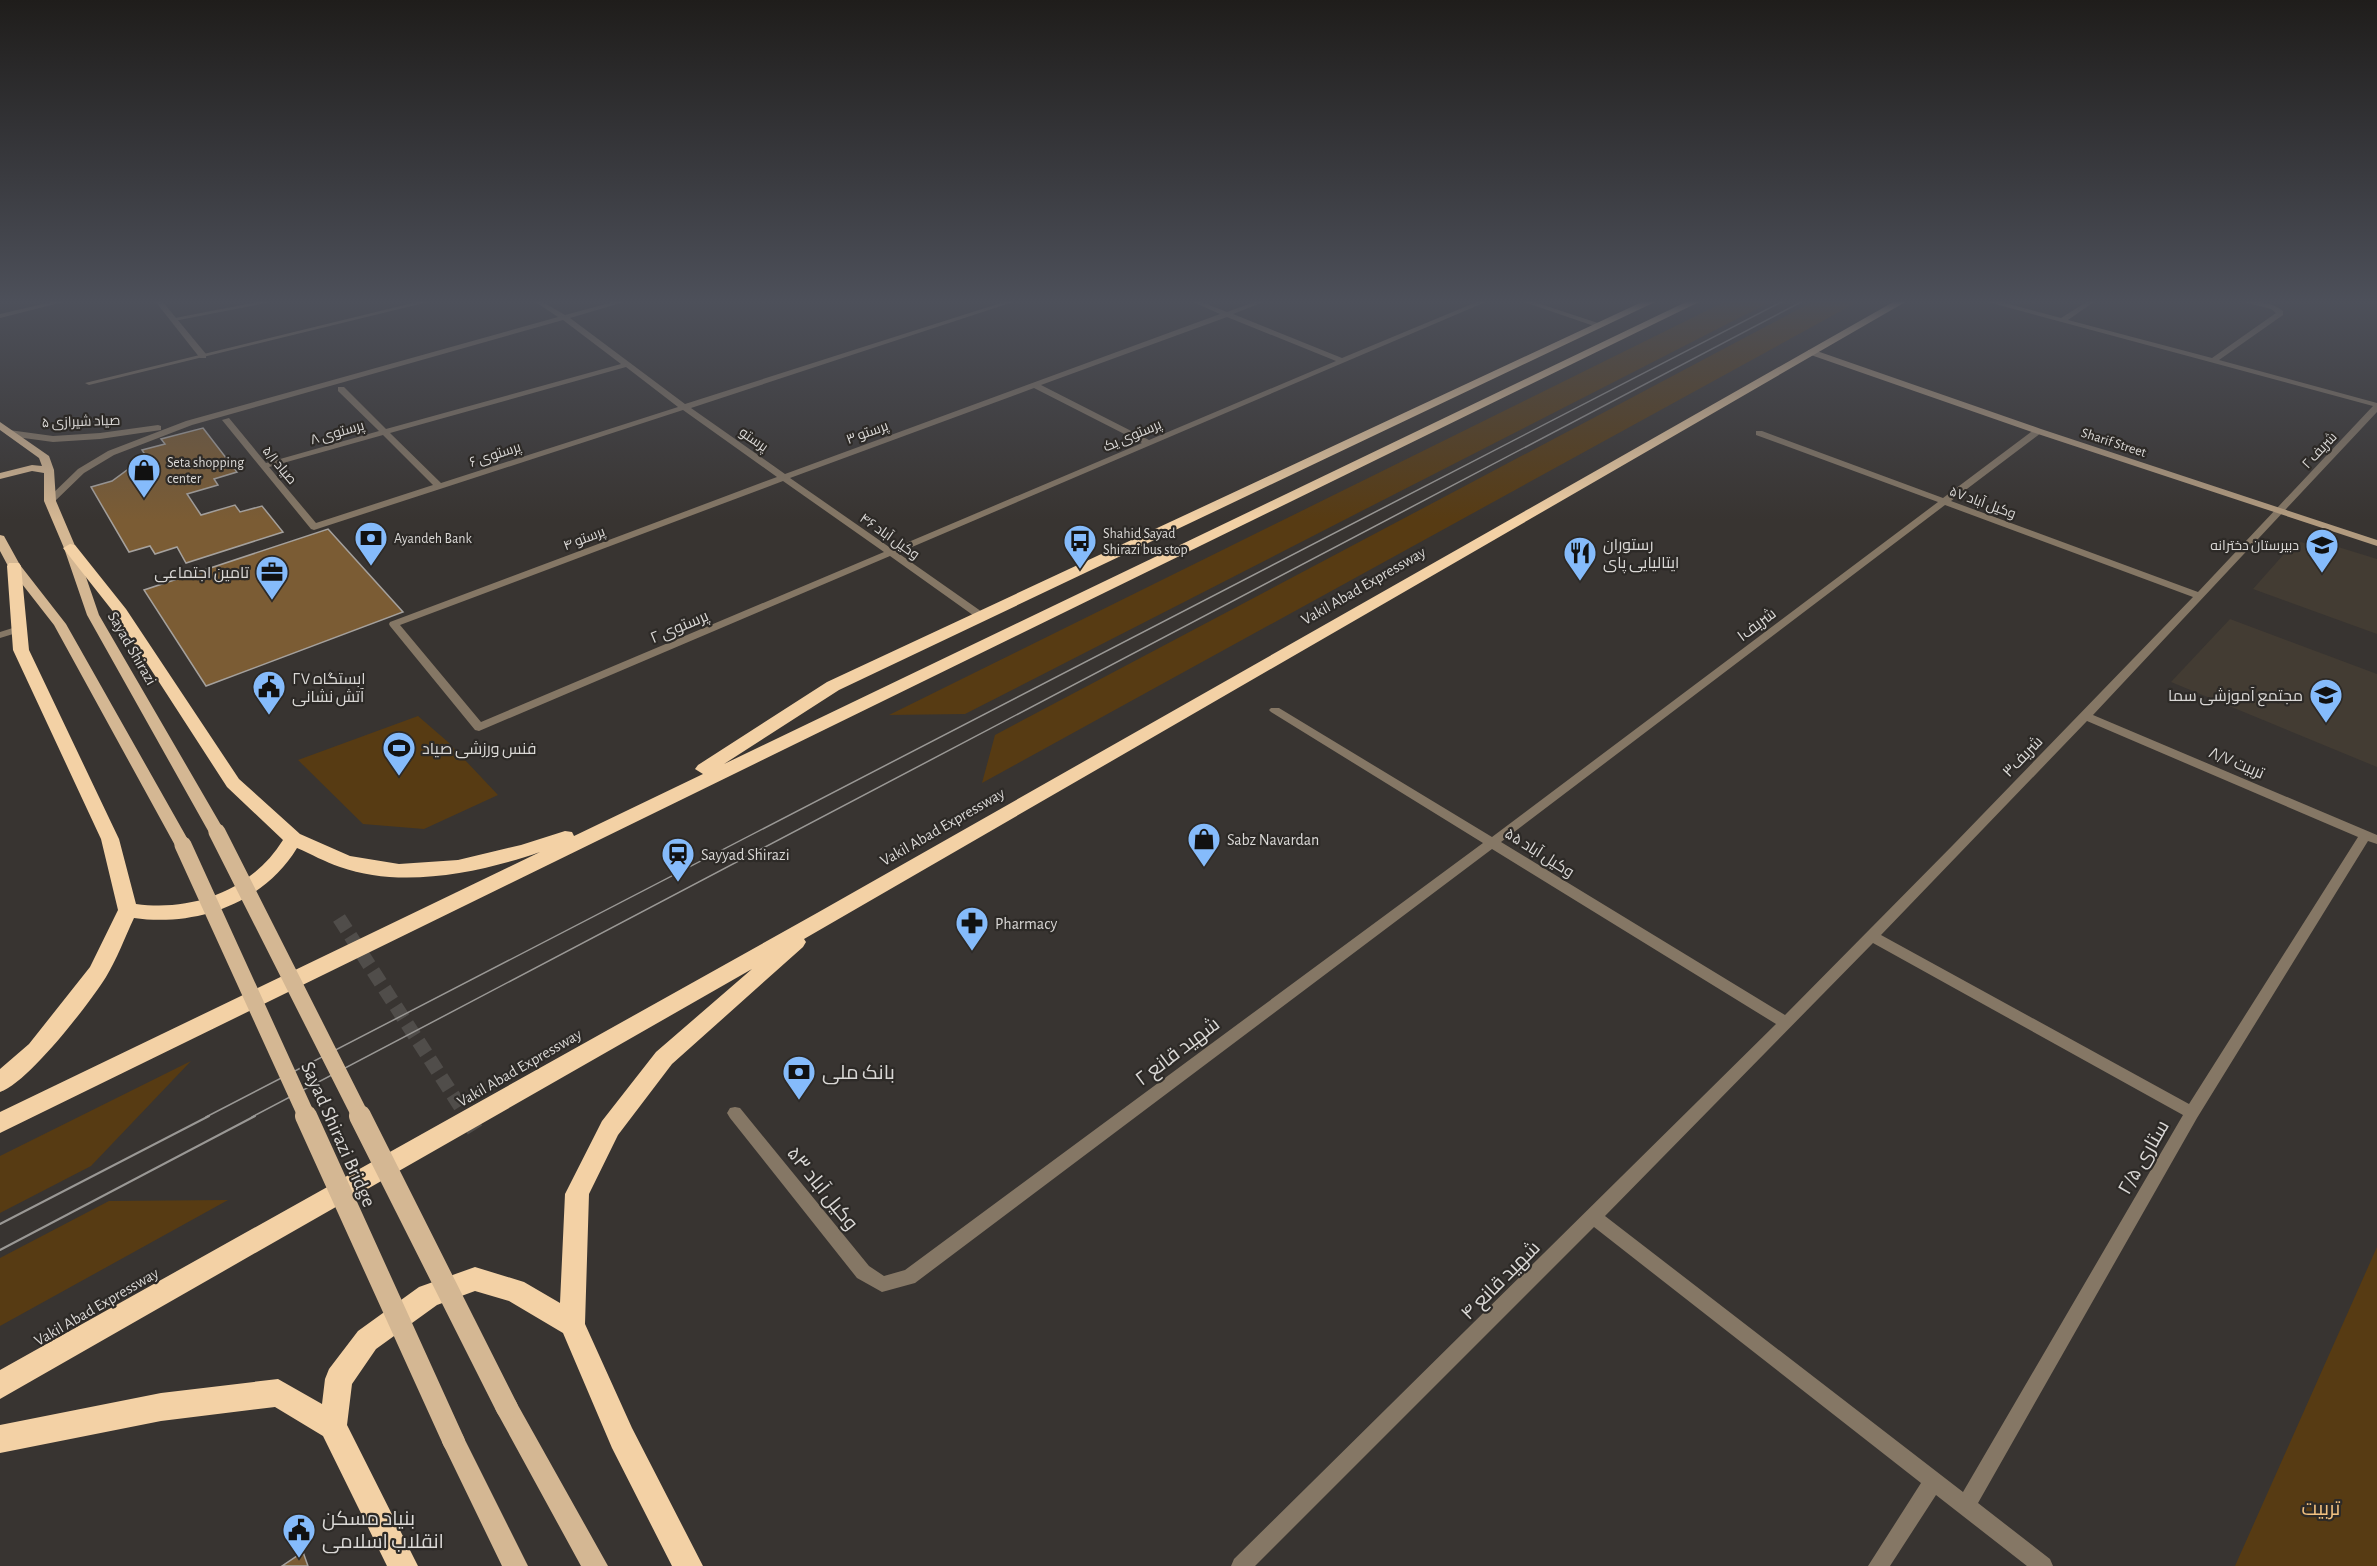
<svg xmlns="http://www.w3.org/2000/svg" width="2377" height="1566" viewBox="0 0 2377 1566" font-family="'Alegreya Sans',Cairo,sans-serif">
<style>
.built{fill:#433c33}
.green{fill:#573b13}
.building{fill:#7b5c34;stroke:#a5a19d;stroke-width:1.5}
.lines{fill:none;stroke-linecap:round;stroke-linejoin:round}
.street-tunnel-far1{stroke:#504d4a;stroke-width:14;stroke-dasharray:14 7;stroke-linecap:butt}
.street-tunnel{stroke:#504d4a;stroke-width:17;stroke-dasharray:17 9;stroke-linecap:butt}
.lane{fill:#857765;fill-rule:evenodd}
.street{fill:#857765;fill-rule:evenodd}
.secondary{fill:#b29b7f;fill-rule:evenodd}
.primary{fill:#d4b793;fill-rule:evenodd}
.highway{fill:#f3d1a5;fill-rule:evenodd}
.tram-far1{stroke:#9a9895;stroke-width:1.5}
.tram{stroke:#9a9895;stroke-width:2}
.primary-bridge-far1{stroke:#d4b793;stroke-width:17}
.primary-bridge{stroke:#d4b793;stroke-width:22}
.labels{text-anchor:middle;stroke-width:4.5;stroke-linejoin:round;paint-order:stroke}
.far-street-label{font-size:14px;fill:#dad8d6;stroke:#2d2a27}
.far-poi-label{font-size:14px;fill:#dad8d6;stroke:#2d2a27;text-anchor:start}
.poi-label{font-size:16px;fill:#dad8d6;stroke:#2d2a27;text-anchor:start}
.street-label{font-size:16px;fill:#dad8d6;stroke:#2d2a27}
.near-street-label{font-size:20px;fill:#dad8d6;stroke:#2d2a27}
.near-poi-label{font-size:20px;fill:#dad8d6;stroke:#2d2a27;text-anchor:start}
.near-park-label{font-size:20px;fill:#f2c180;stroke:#2d2a27}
</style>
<rect width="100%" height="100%" fill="#383431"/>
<path class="built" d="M2301,542l12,4 9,-4 55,17v75l-124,-45 38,-43z
M2230,619l147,55v93l-206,-85z"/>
<path class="green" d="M1726,301h46l-807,413 -76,1z
M1814,301h45l-877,482 13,-48z
M418,716l30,26 50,53 -74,34 -61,-5 -65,-64z
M191,1061l-100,105 -91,47v-57z
M228,1200l-228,126v-68l109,-57z
M2377,1247v319h-142z"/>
<path class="building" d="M203,428l34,44 -23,7 4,6 -31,9 14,21 34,-10 5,7 22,-6 21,26 -97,31 -9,-16 -22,7 -5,-8 -21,6 -38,-65 21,-6 34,-25 -4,-6 23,-6 -4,-5z
M328,529l75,83 -197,74 -62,-96z
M303,1552l5,14h-26z"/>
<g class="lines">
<path class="street-tunnel-far1" d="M339,918l128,199"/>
<path class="street-tunnel" d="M466,1116l9,14"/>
<path class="lane" d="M155,301h7l44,53v4h-6z
M19,626l4,1 1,2 -1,2 -23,7v-6z"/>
<path class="street" d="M56,301h11l-67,17v-4z
M262,301h14l-102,20 -4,-2z
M421,301h11l-343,84 -4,-2z
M534,301h7l24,14 52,-14h10l-57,17 115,86 322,-103h9l-325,107 94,66 435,-160 -29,-13h8l28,11 30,-11h9l-33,13 109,44 137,-57h9l-590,252 87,61 1,2 -1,2h-8l-87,-62 -411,175 -4,-1 -85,-104 -1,-2 1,-2 387,-145 -94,-67 -369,120 -3,-1 -89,-109 7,-2 37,45 113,-32 -41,-40v-4h6l42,42 235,-65 -58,-44 -371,105 -78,30 -30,18 -31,30 -3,1 -5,-3 33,-32 30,-18 78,-30 372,-104zM1227,317l109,44 -187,79 -108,-55zM626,367l52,40 -237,76 -51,-50zM1034,388l108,55 -250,106 -102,-71zM383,435l50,50 -117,38 -47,-56zM783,481l101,71 -403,170 -81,-97z
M1521,301h10l73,24 -7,2z
M1987,301h10l64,17 27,-17h7l-27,19 144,38 64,-45 -5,-4 -27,-7 -1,-1c14,0 29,1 40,10v4l-64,45 158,43v9l-284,303 284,120v9l-9,-3 -171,277 -219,385 72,56 3,7h-26l-91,-71 -46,71h-22l53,-83 -327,-256 -339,339h-24l3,-7 542,-535 -284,-175 -577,434 -33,9 -25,-14 -127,-160 -3,-5 3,-5 5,-1 5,1 129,158 15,10 21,-6 578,-427 -212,-131 -2,-2 2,-2h8l213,129 446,-335 -182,-67v-4h6l181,67 92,-69h6v4l-90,68 247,91 175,-186 -385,-104zM1945,505l248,92 -240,248 -168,170 -284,-173zM2087,721l271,116 -169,267 -308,-169zM1873,943l310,172 -220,377 -358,-276z
M158,425l3,1v4l-61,9 -47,3 -44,-6 -4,-3 4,-3 44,6 47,-3z"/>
<path class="secondary" d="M1808,350h6l227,79 336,111v6l-342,-113 -227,-79z"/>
<path class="primary" d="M0,422l49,34 5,14 2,31 20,47 23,67 126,217 -2,4h-12l-124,-221 -23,-67 -20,-47v-28l-12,-2 -32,8v-6l32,-8 10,1 -3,-8 -39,-28z
M0,535l4,1 16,29 46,59 125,221 -2,4h-12l-123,-224 -46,-59 -8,-15z
M507,1396l8,4 93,166h-27l-82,-150 -4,-8 4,-8z
M454,1430l8,4 66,132h-26l-60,-124 4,-8z"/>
<path class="highway" d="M1644,301h13l-818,389 -115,74 964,-463h13l-1701,832v-21l540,-260c-60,21 -139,37 -200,15 -15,-5 -29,-13 -43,-19 -33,55 -101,79 -163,70 -9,19 -17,41 -28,59 -17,27 -78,106 -106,115v-23l29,-25 61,-77 28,-57 -17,-71 -88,-189 -6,-84 2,-3h10l2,3 8,84 90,189 17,65c57,8 116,-14 147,-64l-56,-53 -112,-173 -52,-66 7,-4 5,1 51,64 113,170 61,55 50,22 49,8 59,-4 63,-15 44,-14 7,1 2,4 129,-62 -8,-5 3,-4 129,-83z
M1895,301h12l-1103,638 2,3 -3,5 -131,117 -54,71 -29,59 -4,130 47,104 71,138h-31l-60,-118 -49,-115 -54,-32 -34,-10 -38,14 -61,44 -24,35 -5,41 71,141h-31l-64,-130 -48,-29 -114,14 -161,32v-28l161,-32 117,-14 44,25 3,-25 4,-10 29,-38 61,-44 56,-20 49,15 36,21 5,-109 37,-73 54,-69 96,-83 -752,430v-29l817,-457z"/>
<path class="tram-far1" d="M206,1117l1577,-816
M252,1117l1551,-816"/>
<path class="tram" d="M0,1224l209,-108
M0,1250l255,-134"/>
<path class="primary-bridge-far1" d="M217,832l144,285
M183,845l124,272"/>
<path class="primary-bridge" d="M306,1116l148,326
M360,1116l147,292"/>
</g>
<linearGradient id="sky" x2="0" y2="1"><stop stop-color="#1f1d1b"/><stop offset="0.58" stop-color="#4d505a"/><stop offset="1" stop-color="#4d505a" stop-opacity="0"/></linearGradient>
<rect width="2377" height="520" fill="url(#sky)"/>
<defs>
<g id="shop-pin" transform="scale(1.725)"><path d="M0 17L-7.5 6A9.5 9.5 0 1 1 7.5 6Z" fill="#85bbfb" stroke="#2d2a27"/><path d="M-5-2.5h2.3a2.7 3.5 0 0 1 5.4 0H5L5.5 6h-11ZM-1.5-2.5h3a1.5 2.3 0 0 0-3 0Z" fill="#111"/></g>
<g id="bank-pin" transform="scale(1.725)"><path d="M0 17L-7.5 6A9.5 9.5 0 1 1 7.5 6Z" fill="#85bbfb" stroke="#2d2a27"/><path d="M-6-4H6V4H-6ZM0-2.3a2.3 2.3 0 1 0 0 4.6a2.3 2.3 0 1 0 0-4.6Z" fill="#111"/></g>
<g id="bus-pin" transform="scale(1.725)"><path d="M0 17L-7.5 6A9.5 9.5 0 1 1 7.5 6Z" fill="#85bbfb" stroke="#2d2a27"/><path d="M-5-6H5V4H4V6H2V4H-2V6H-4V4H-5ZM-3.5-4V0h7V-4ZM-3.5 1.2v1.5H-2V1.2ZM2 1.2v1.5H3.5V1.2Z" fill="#111"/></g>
<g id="school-pin" transform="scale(1.725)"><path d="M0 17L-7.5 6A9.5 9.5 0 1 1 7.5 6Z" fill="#85bbfb" stroke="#2d2a27"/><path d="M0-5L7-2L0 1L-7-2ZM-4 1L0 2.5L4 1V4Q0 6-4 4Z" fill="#111"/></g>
<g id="restaurant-pin" transform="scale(1.725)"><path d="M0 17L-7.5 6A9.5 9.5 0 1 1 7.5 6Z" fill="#85bbfb" stroke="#2d2a27"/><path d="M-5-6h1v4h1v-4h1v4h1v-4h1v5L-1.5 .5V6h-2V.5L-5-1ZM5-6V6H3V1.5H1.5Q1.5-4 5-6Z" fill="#111"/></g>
<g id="office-pin" transform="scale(1.725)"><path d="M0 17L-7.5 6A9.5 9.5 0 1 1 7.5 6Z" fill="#85bbfb" stroke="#2d2a27"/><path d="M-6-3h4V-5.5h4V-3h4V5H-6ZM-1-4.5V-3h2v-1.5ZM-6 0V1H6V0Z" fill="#111"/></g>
<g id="civic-pin" transform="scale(1.725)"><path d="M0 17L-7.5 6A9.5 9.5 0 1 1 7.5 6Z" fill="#85bbfb" stroke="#2d2a27"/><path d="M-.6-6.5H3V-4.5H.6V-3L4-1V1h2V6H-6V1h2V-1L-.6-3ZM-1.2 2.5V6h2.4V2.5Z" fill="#111"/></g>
<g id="stadium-pin" transform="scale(1.725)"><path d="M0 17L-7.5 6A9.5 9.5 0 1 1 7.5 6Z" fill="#85bbfb" stroke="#2d2a27"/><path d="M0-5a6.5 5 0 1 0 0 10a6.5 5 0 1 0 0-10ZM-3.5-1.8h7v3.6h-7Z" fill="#111"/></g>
<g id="station-pin" transform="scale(1.725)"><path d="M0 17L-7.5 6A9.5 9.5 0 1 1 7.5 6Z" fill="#85bbfb" stroke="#2d2a27"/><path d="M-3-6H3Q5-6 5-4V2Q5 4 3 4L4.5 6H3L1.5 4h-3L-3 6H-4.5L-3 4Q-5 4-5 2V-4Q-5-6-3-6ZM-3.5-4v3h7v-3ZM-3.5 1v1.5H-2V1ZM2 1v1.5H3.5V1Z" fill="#111"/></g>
<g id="pharmacy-pin" transform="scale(1.725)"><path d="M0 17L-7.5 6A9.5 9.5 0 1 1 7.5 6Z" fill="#85bbfb" stroke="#2d2a27"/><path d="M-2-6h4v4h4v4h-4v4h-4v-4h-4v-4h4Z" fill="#111"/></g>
</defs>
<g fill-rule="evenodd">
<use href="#shop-pin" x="144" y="470"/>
<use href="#bank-pin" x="371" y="538"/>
<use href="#bus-pin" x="1080" y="541"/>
<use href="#school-pin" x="2322" y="545"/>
<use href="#restaurant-pin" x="1580" y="553"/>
<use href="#office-pin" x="272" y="572"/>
<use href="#civic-pin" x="269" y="687"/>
<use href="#school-pin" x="2326" y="695"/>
<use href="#stadium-pin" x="399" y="748"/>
<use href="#shop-pin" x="1204" y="839"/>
<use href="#station-pin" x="678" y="854"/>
<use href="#pharmacy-pin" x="972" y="923"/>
<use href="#bank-pin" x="799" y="1072"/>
<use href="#civic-pin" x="299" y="1530"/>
</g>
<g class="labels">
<g class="far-street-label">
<text transform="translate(81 421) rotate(-2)" y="5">صیاد شیرازی ۵</text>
<text transform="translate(337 432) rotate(-16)" y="5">پرستوی ۸</text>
<text transform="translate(867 432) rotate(-20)" y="5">پرستو ۳</text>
<text transform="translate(1132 435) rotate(-23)" y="5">پرستوی یک</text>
<text transform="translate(754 439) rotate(35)" y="5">پرستو</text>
<text transform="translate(2114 442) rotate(18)" y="5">Sharif Street</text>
<text transform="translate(2319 450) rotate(-47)" y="5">شریف ۲</text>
<text transform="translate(495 454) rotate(-18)" y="5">پرستوی ۶</text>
<text transform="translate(280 465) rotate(50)" y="5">صیاد ۵/۱</text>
<text transform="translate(1983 502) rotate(20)" y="5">۵۷ وکیل آباد</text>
<text transform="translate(890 536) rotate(35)" y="5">۴۶ وکیل آباد</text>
<text transform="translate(584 538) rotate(-21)" y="5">پرستو ۴</text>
</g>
<g class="far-poi-label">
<text x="167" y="467">Seta shopping<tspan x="167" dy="16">center</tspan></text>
<text x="1103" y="538">Shahid Sayad<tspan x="1103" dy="16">Shirazi bus stop</tspan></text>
<text x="394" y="543">Ayandeh Bank</text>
<text x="2299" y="550" text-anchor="end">دبیرستان دخترانه</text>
</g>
<g class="poi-label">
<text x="1603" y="550">رستوران<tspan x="1603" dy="18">ایتالیایی پای</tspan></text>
<text x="249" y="578" text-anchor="end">تامین اجتماعی</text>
<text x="292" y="684">ایستگاه ۲۷<tspan x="292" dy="18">آتش نشانی</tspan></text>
<text x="2303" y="701" text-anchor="end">مجتمع آموزشی سما</text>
<text x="422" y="754">فنس ورزشی صیاد</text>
<text x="1227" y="845">Sabz Navardan</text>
<text x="701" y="860">Sayyad Shirazi</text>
<text x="995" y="929">Pharmacy</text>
</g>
<g class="street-label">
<text transform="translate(1363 585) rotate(-30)" y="6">Vakil Abad Expressway</text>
<text transform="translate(1756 624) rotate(-37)" y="6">شریف١</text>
<text transform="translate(679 626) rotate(-23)" y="6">پرستوی ۲</text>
<text transform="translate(133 648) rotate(60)" y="6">Sayad Shirazi</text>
<text transform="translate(2022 756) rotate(-46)" y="6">شریف٣</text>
<text transform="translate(2237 762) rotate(23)" y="6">تربیت ۸/۷</text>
<text transform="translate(942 826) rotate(-30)" y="6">Vakil Abad Expressway</text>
<text transform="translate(1540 852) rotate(32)" y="6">۵۵ وکیل آباد</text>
<text transform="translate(519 1067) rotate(-30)" y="6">Vakil Abad Expressway</text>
<text transform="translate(96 1306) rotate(-30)" y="6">Vakil Abad Expressway</text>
</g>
<g class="near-street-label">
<text transform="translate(1177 1051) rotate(-37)" y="7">شهید قانع ۲</text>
<text transform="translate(339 1134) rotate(66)" y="7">Sayad Shirazi Bridge</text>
<text transform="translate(2143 1157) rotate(-60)" y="7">ستاری ۲/۵</text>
<text transform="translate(823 1188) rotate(51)" y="7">وکیل آباد ۵۳</text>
<text transform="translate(1500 1280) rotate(-45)" y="7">شهید قانع ۴</text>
</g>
<g class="near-poi-label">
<text x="822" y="1079">بانک ملی</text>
<text x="322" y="1525">بنیاد مسکن<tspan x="322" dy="23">انقلاب اسلامی</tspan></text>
</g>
<g class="near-park-label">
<text x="2321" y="1515">تربیت</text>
</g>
</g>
</svg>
